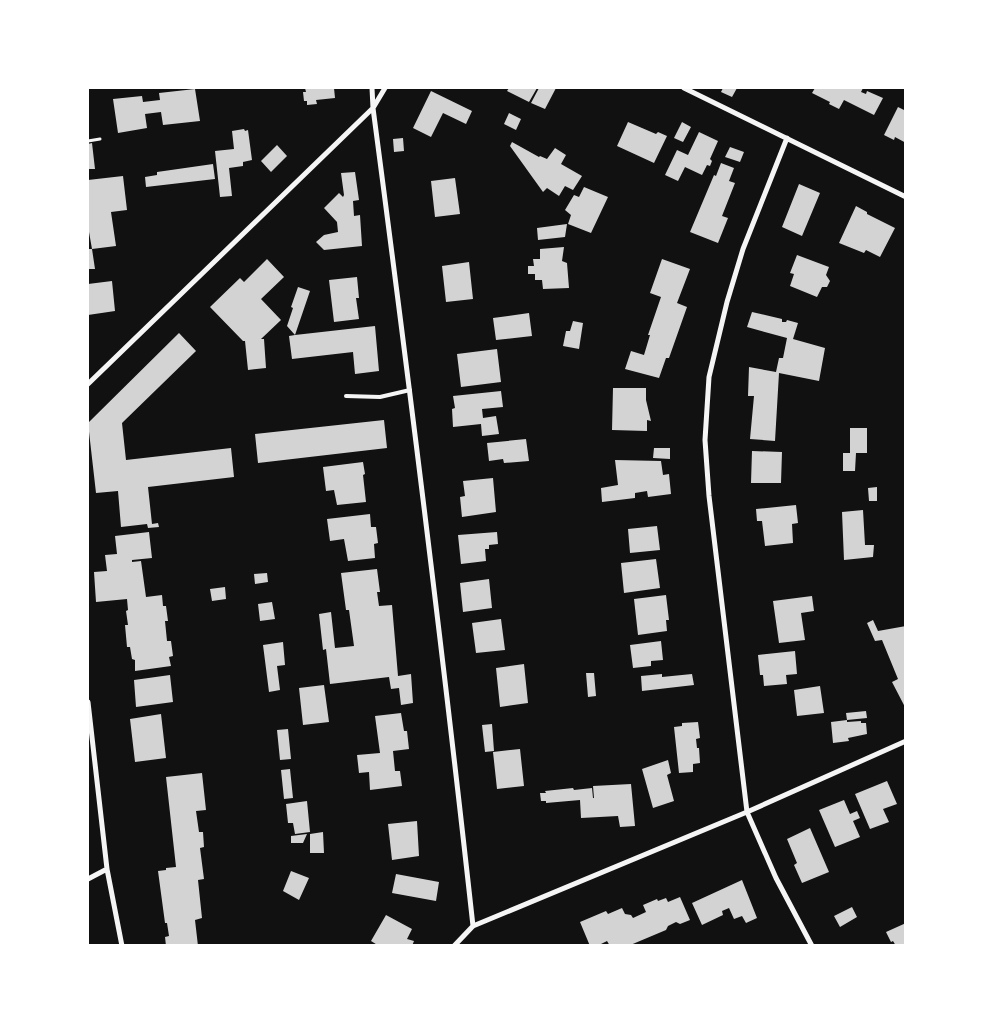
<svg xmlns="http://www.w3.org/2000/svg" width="993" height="1033" viewBox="0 0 993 1033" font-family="Manrope,sans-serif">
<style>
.building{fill:#d3d3d3}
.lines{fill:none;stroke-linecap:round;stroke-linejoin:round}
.path{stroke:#f5f5f5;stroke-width:3}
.service{stroke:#f5f5f5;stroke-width:4}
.minor{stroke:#f5f5f5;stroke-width:5}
</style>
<rect width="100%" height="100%" fill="#111"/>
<path class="building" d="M305,88h29l1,10 -19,2 1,4 -10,1v-4h-3l-1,-9h3z
M509,88h28l-8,14 -22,-11z
M539,88h17l-11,21 -14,-6z
M723,88h14l-5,9 -11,-5z
M815,88h48l-2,4 5,2 1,-3 16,7 -9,17 -30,-15 -5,9 -10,-5 1,-2 -18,-9z
M195,89l5,32 -37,4 -2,-13 -16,2 2,14 -29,5 -5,-34 29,-3 1,6 17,-2 -1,-7z
M431,91l41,20 -6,13 -23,-11 -12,24 -18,-9z
M898,107l8,4v32l-11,-6 -1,3 -10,-5z
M509,113l12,6 -5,11 -12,-6z
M628,122l28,12 2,-2 9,4 -13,27 -37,-17z
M682,122l9,5 -8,15 -9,-4z
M244,129l1,2 3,-1 4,30 -9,2v4l-14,2 3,28 -12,1 -5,-46 19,-2 -2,-18z
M699,132l19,9 -8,18 2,2 -2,5 -3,-1 -5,10 -17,-8 -7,14 -13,-6 12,-25 11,5z
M403,138l1,13 -10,1 -1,-13z
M512,142l27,15 1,-1 7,3 8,-11 11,7 -5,9 21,12 -9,14 -8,-4 -6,10 -12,-8 -4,4 -33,-46z
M92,143l3,26h-7v-25z
M277,145l10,11 -16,16 -10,-11z
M730,147l14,5 -4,10 -15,-5z
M721,163l13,5 -5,13 6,2 -13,33 6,2 -10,25 -28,-11 24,-57 2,1z
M213,164l2,15 -69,8 -1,-10 12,-2v-3z
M355,172l4,28 -6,1 1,15 6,-1 2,31 -38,4 -8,-8 8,-7 14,-3 -1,-10 -13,-14 15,-15 4,4 1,-2 -3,-22z
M123,176l4,34 -16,2 5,34 -24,3 -3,-17h-1v-52z
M455,178l5,36 -25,3 -4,-36z
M799,184l21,9 -18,43 -20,-9z
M584,187l24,10 -17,36 -23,-9 3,-9 -6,-5 9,-15 5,2z
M856,206l11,6v2l28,14 -15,29 -14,-7 -2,3 -25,-10z
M567,224l-2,13 -27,3 -1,-12z
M564,247l-2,14 5,2 2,25 -26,1 -1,-9h-7v-6h-7v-8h6l-1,-7h7v-10z
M88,249h4l3,20h-7z
M797,255l32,12 -3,8 4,6 -3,6h-5l-5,10 -27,-11 4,-12 -4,-1z
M267,259l17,18 -23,22 20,21 -20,19h3l2,29 -18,2 -3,-29h-2l-33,-34 30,-29 4,4z
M662,259l28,10 -13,34 10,4 -18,51h-3l-7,20 -34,-9 6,-18 13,4 6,-20h-2l13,-38 -11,-4z
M469,262l4,37 -27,3 -4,-36z
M357,277l2,21h-3l3,21 -25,3 -5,-42z
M112,281l3,30 -27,4v-31z
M298,287l12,4 -15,44 80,-9 4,45 -24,3 -2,-22 -61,7 -3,-23 6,-1 -8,-9 6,-18 -2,-1z
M752,312l30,7v3h4l1,-2 11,3 -5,16 32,9 -6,33 -40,-8 -4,68 -25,-2 4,-43h-6l1,-29 27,5 3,-14h4l4,-20 -40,-11z
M529,313l3,23 -36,4 -3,-22z
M573,321l10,2 -4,26 -16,-3 3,-15h4z
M179,333l17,18 -74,72 4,37 105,-12 3,29 -86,10 4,37 6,-1 1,4 -11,1 -1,-4 -26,3 -3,-36 -22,2 -8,-70z
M497,349l4,33 -40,5 -4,-33z
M613,388h33v12l5,21 -4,-1v11l-35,-1z
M501,391l2,16 -21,2 1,9 13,-2 3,18 -17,2 -1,-12 -28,3 -1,-18 3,-1 -2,-12z
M384,420l3,28 -129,15 -3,-29z
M850,428h17v25h-11l-1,18h-12v-18h7z
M526,439l3,22 -25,2 -1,-4 -14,2 -2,-18z
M654,448h16v11l-17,-1z
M752,451l30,1 -1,31h-30z
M615,460l46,1 2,14 6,-1 2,20 -23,3 -1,-6 -12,2v5l-33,4 -1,-14 17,-3z
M363,462l2,12 -2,1 3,27 -29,3 -3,-15 -8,1 -3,-24z
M493,478l3,34 -34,5 -2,-20 5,-1 -2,-15z
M877,487v14h-8l-1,-13z
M796,505l2,18 -6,1 1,19 -28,3 -3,-25h-5l-1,-12z
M863,510l2,35h9l-1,12 -29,3 -2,-48z
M370,514l1,13h5l2,16 -4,1 1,14 -27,3 -4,-22 -14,2 -3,-22z
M657,526l3,24 -30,3 -2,-24z
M149,532l3,26 -20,2v2l9,-1 5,36 16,-2 1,11h3l2,15h-3l2,20h4l2,15 -4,1 2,9 -36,5v-11l-3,-1 -2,-12h-3l-2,-22h3l-2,-14 2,-1 -1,-11 -31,3 -2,-30 13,-1 -2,-16 12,-1 -2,-18z
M497,532l1,12 -9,1v4h-4l1,12 -25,3 -3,-29z
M656,559l4,29 -36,5 -3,-30z
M377,569l3,23h-3l2,14 13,-1 6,71 13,-2 2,29 -12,2 -2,-17 -8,1 -2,-12 -59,7 -4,-35 -3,1 -4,-36 12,-2 4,36 19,-2 -5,-36h-3l-5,-37z
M267,573l1,9 -13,2 -1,-10z
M489,579l3,29 -29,4 -3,-29z
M225,587l1,12 -14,2 -2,-12z
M666,595l3,25h-3l1,11 -29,4 -4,-36z
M812,596l2,15 -13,2 4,27 -26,3 -6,-42z
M272,602l3,17 -15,2 -2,-17z
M501,619l4,31 -29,3 -4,-30z
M873,620l5,11 28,-5v83l-14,-27 6,-3 -16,-39 -7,1 -8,-18z
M661,641l2,19 -12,1v5l-18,2 -3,-23z
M283,642l2,23 -8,1 3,24 -11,2 -6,-47z
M795,651l2,23 -11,1 1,9 -23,2 -1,-11h-3l-2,-20z
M524,664l4,39 -28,4 -4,-39z
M586,673h8l2,23 -8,1z
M662,674v3l30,-3 2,11 -52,6 -1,-15z
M170,675l3,27 -37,5 -2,-27z
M324,685l5,37 -26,3 -4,-37z
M820,686l4,27 -27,3 -3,-26z
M866,711l1,7 -20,2v2l14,-1v2h5l1,11 -19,4 1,3 -16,2 -2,-21 16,-2 -1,-7z
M401,713l3,18h3l2,18 -16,2 2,20h5l2,15 -32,4 -1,-18 -10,1 -2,-18 23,-2 -5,-37z
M161,714l5,44 -31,4 -5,-43z
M698,722l2,16 -4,1 1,9h2l1,15 -7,1v8l-14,1 -5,-46 8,-1v-3z
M492,724l2,27 -9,1 -3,-27z
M288,729l3,30 -11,1 -3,-30z
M520,749l4,37 -27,3 -4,-37z
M668,760l3,13 -4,2 7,26 -21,7 -11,-39z
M290,769l3,29 -9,1 -3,-29z
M202,773l4,37 -10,1 3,21h4l1,15 -4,1 4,31 -6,1 4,38 -7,2 3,26h-32l-1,-9 4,-1 -2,-13h-2l-7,-52 8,-1v-2l10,-1 -10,-90z
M887,781l10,23 -14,5 6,13 -19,7 -15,-35z
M631,784l4,42 -15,1 -2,-11 -37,2 -1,-18 -34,3v-2h-5l-1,-8h6l-1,-2 28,-3 1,2 18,-2 1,10h1l-1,-12z
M844,800l6,14 7,-3 3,7 -7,3 7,16 -25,10 -16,-37z
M307,801l3,31 -15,2 -2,-11h-5l-2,-19z
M417,821l2,35 -27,4 -4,-36z
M810,828l19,44 -27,11 -8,-18 3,-2 -10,-24z
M323,832l1,21h-14v-19z
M307,834l-4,9h-12v-7z
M291,871l18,7 -10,22 -16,-9z
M396,874l43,8 -3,19 -44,-8z
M742,880l15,38 -11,5 -4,-7 -8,3 -5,-11 -7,3 1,4 -21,10 -10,-22z
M680,897l10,23 -10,4 -4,-2 -8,4 -2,4 -38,16h-18l-3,-5 -10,5h-7l-10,-24 26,-11 2,3 14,-6 3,6 6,1 2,3 13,-6 -3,-7 14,-6 1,2 8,-3 2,4z
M852,907l5,10 -17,10 -6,-11z
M386,915l26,14 -5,10 7,2 -2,5h-33l-8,-5z
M906,923v23h-10l-3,-5 -2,1 -5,-10z"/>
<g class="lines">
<path class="path" d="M88,141l12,-2"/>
<path class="service" d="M346,396l34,1 30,-7"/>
<path class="minor" d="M372,88l1,20c36,273 70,545 100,818
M684,88l222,109
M787,138l-44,111 -16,53 -18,75 -4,63 4,56 38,316 29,66 36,68
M88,384l285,-276 12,-20
M88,702l19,167 15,77
M88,879l19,-10
M454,946l19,-20 274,-114 159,-71"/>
</g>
<rect width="993" height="1033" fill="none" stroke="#ffffff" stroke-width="178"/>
</svg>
